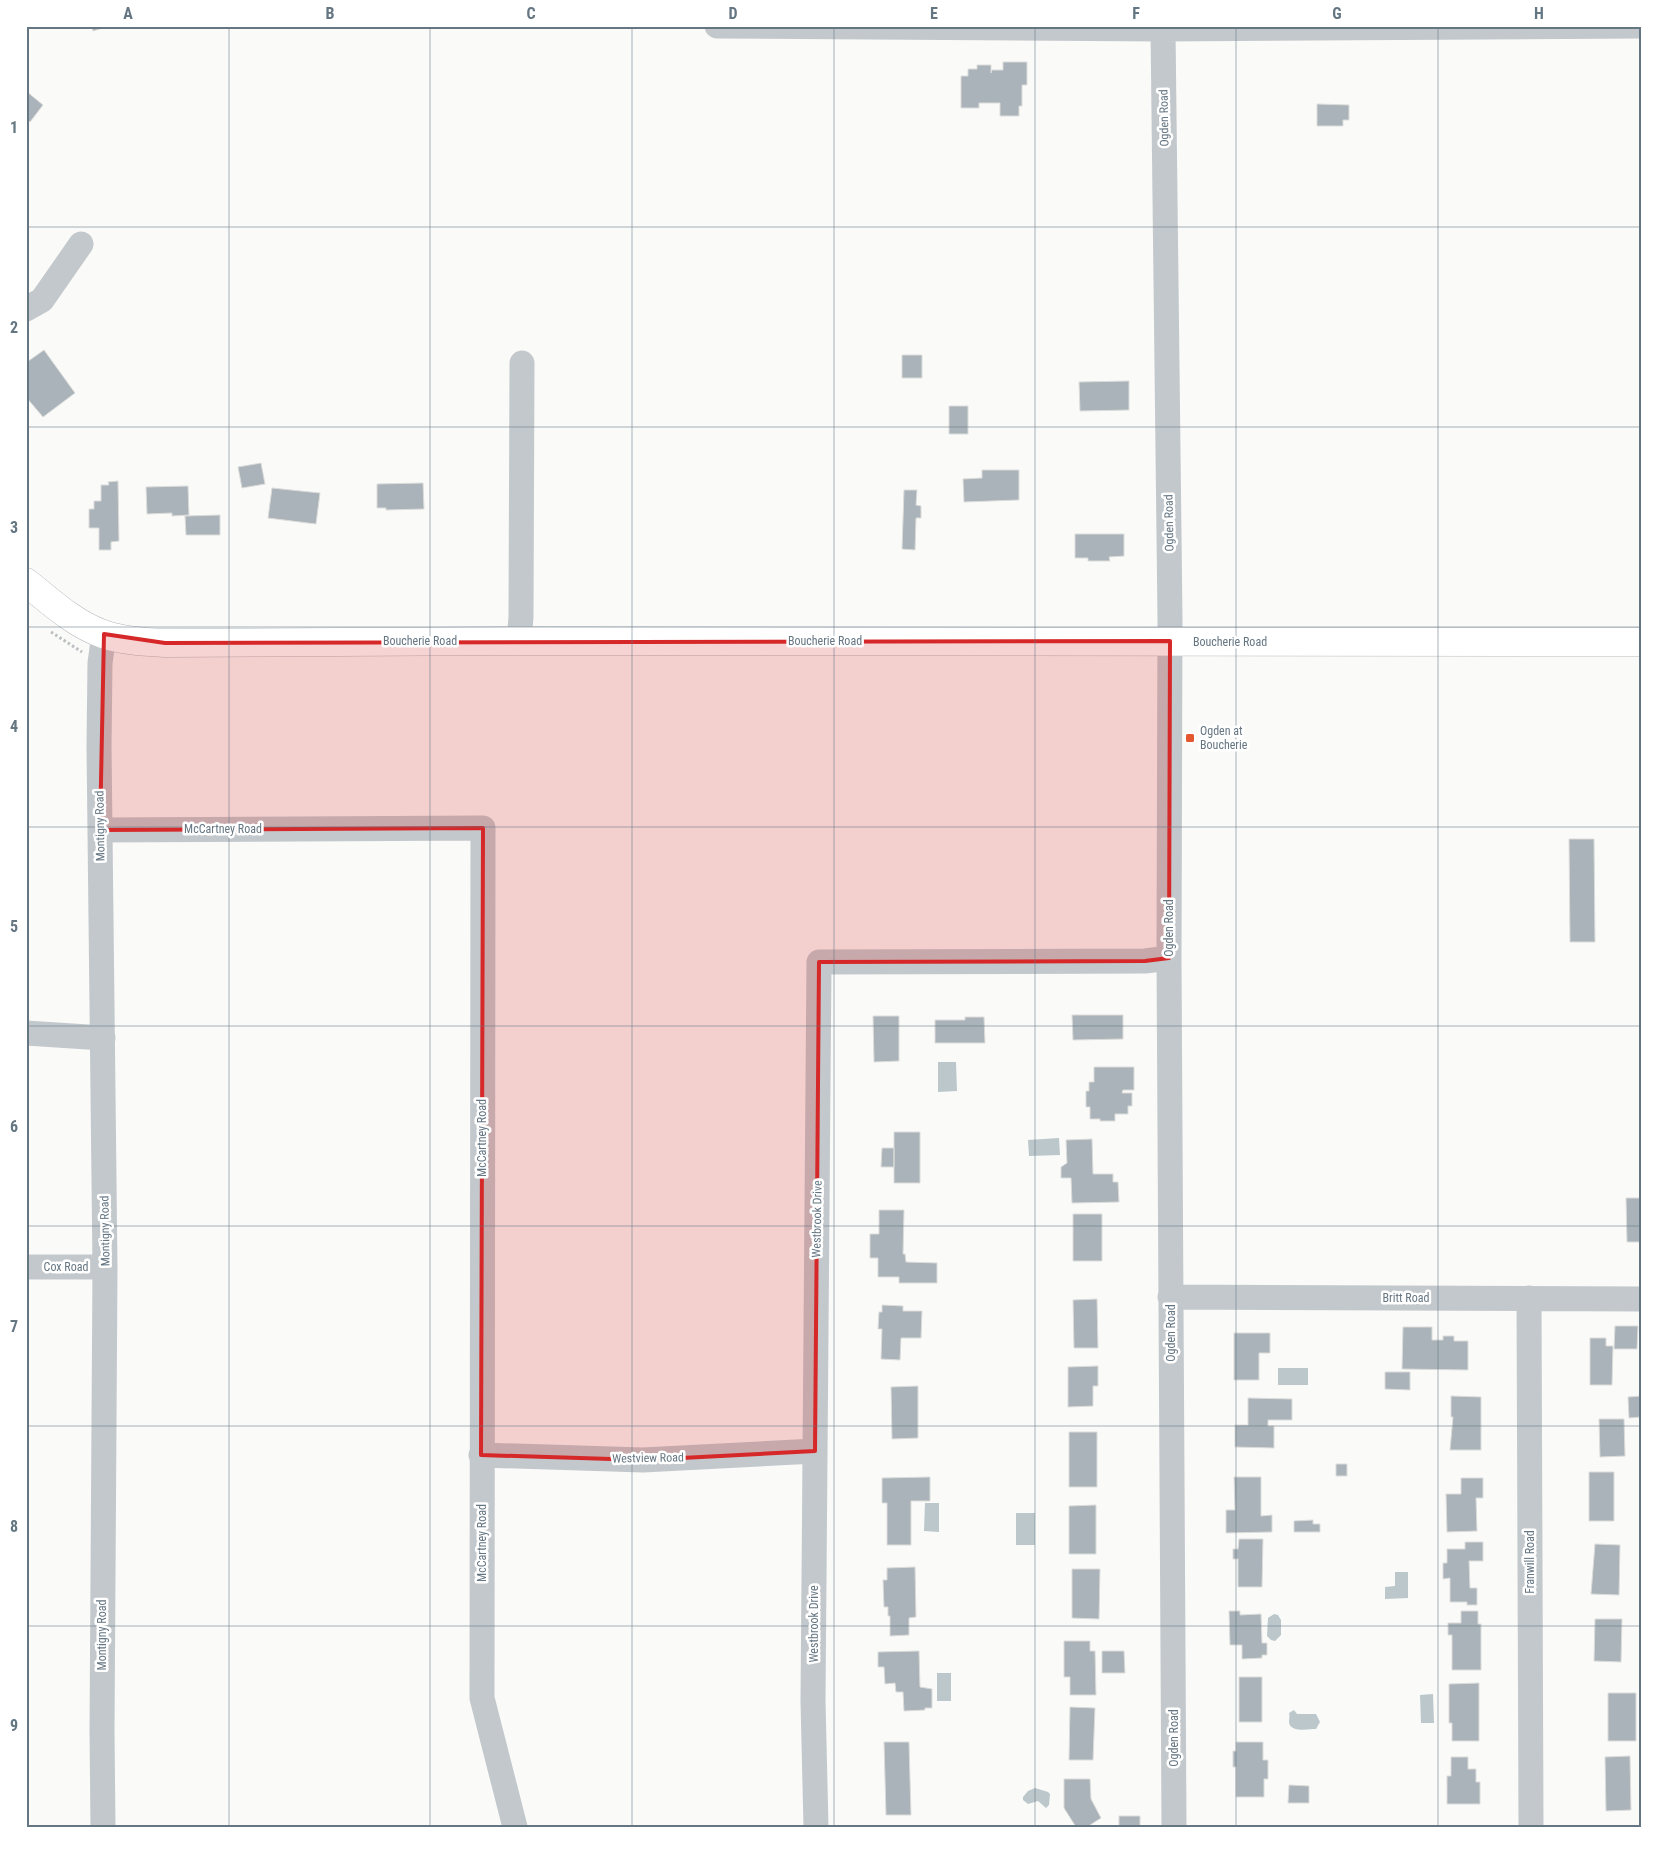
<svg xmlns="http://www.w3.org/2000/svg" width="1667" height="1853" viewBox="0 0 1667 1853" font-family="'Roboto Condensed',sans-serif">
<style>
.water{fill:#bbc7cb}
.building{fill:#aab3b9;stroke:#dcdcda}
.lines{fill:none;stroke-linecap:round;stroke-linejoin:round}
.major-casing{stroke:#b5babe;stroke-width:29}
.path{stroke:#bbbfc2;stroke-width:3;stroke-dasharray:2.5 2.5;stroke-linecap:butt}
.minor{stroke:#c3c8cc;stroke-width:25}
.major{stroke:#fff;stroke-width:28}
.marked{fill:#d62828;fill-opacity:0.2;stroke:#d62828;stroke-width:4;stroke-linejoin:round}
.grid{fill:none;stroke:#657683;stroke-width:1;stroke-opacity:0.55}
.poi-dot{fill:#e4572e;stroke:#fff;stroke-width:2}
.labels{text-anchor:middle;stroke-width:5;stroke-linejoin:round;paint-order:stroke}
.street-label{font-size:12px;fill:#657683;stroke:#fff}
.poi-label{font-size:12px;fill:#657683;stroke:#fff;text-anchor:start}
.neatline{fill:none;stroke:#657683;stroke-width:2}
.grid-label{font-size:16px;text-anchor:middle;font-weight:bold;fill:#657683}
</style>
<rect width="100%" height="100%" fill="#fafaf8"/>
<path class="water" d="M938,1062h18l1,29 -19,1z
M1059,1138l1,17 -31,1 -1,-16z
M1278,1368h30v17h-30z
M925,1503h14v29l-15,-1z
M1016,1513h19v32h-19z
M1395,1572h13v26l-23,1v-12l10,-1z
M1274,1614l4,1 3,5v15l-6,6 -4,-1 -4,-4 1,-18z
M937,1673h14v28h-14z
M1433,1694l1,29h-13l-1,-28z
M1294,1710l3,4h19l4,8 -4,7c-7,0 -26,4 -27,-7 0,-3 1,-6 0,-9z
M1035,1788l13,4 2,2 -1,11 -3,3 -8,-7 -10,3 -5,-4v-3l5,-6z"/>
<path class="building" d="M92,26h18l-17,5z
M1003,62h24v23h-5v21h-3v10h-19v-13h-21v5h-18v-32h7v-7h9v-4h14v8l1,-3h11z
M26,91l17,14 -13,17 -4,-4z
M1317,104l32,1v15h-6v6h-26z
M44,350l31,43 -32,24 -17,-20v-37l1,2z
M902,355h20v23h-20z
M1129,381v29l-49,1 -1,-29z
M949,406h19v28h-19z
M261,463l4,21 -23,4 -4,-21z
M982,470h37v30l-55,2 -1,-23 19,-1z
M118,481l1,60 -8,1v8h-12v-22h-10v-19h5v-8h7v-16h8l-1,-3z
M423,483l1,26 -38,1v-2h-9v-24z
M188,486l1,29 -17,1v-3l-25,1 -1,-27z
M272,488l48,5 -4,31 -48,-6z
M904,490h13l-1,15 5,1v12h-5l-1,32 -13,-1z
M220,515v20h-34l-1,-19z
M1075,534h49v22l-15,1 1,4h-22v-3h-13z
M1569,839h25l1,103h-25z
M1072,1015h51v24l-50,1z
M873,1016h26v45l-25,1z
M965,1017h19l1,26h-50v-23h30z
M1094,1067h40v23h-11l-1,3h10v13h-4v8h-13v7h-15v-2h-10v-12h-4v-16h3v-9h5z
M894,1132h26v51h-26z
M1092,1139l1,35h20v8h5l1,20 -47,1 -1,-25h-10v-11l6,-4 -1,-23z
M882,1148h12v19h-13z
M1626,1198h15v44h-14z
M879,1210h25l-1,44h2l1,8 31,1v20h-38v-6h-21v-19h-8v-24h9z
M1073,1214h29v47h-29z
M1097,1299l1,49h-24l-1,-48z
M882,1305l21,1v5h19l-1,27h-20l-1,22 -19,-1 1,-30h-4l1,-17h3z
M1615,1326h23l-1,23h-23z
M1403,1327h29v13h11v-4h11v5h14v29l-66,-1z
M1234,1333h36v20h-11v27h-25z
M1590,1338h16v8h7l-1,39h-22z
M1098,1366v20h-5v20l-25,1v-40z
M1385,1372h25v18l-25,-1z
M918,1386v52l-26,1 -1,-52z
M1451,1396l30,1v53h-31l3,-33h-2z
M1641,1396v21l-12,1 -1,-21z
M1248,1398l44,1v21h-24v6h6v22l-39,-1v-22h13z
M1599,1419h25l1,37 -25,1z
M1069,1432h28v55h-28z
M1336,1464h11v12h-11z
M1589,1472h25v49h-25z
M930,1477v24h-19v44h-24v-42h-5v-25z
M1234,1477h27v39l11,-1v17l-46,1v-23h9z
M1461,1478h22v20h-7l1,33 -30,1 -1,-38h15z
M1096,1505v49h-27v-48z
M1313,1520v4h7v8h-26v-11z
M1239,1539h24l-1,48h-24v-28h-5v-10h5z
M1465,1542h18v19h-14l1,27h7v17h-10v-3h-17v-24l-7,1v-16h4v-14h18z
M1595,1544l25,1 -1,50 -28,-1z
M915,1567l1,50 -7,1v17l-19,1v-20h-2v-9h-4l-1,-27h4v-12z
M1072,1569h28l-1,50 -27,-1z
M1229,1611h11v4l21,-1 1,29h5v12h-5v3l-20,1v-14h-12z
M1461,1611h17v13h3v46h-29v-35h-4v-12h13z
M1595,1619h27l-1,43 -27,-1z
M1064,1641h26v10h5l1,44h-26v-18h-6z
M919,1651l1,36 12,2v19h-7v2l-21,1 -1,-19h-7l-1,-9 -10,1 -1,-17h-6v-15z
M1102,1651h22l1,22h-23z
M1239,1677h23v45h-23z
M1479,1683v58h-27v-18h-3v-39z
M1608,1693h28v48h-28z
M1070,1707l25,1 -2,52h-24z
M884,1742h25l2,73h-25z
M1236,1742h27v18h5v19h-4v18h-28v-30h-3v-16h3z
M1630,1756l1,54 -25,1 -1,-54z
M1451,1757h17v12h8v13h4v22h-33v-28h4z
M1064,1779h26l1,20 10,19 -14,9h-11l-12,-19z
M1289,1785l20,1v17h-21z
M1119,1816h21v11h-21z"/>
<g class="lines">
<g class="major-casing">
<path id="major" d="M26,582c24,19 48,42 77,52 20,7 42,8 62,9l354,-2 1122,1"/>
</g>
<path class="path" d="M51,632l31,20"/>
<path class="minor" d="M717,26l446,3 478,-3
M1163,29l7,590 -1,339 5,869
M26,309l16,-9 39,-56
M519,641l2,-24 1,-254
M100,830l383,-2 -1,870 33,129
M26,1033l77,5
M26,1267h79
M1170,1297l471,2
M1529,1298l2,529
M481,1455l162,5 172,-9
M103,1827l-1,-96 3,-464 -6,-522 1,-82 4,-29
M816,1827l-3,-126 6,-739 326,-1 24,-3"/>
<use href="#major" class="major"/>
</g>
<path class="marked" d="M104,634l61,9 1005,-2 -1,317 -24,3 -326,1 -4,489 -172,9 -162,-5 2,-627 -383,2z"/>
<path class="grid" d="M229,26v1801M430,26v1801M632,26v1801M834,26v1801M1035,26v1801M1236,26v1801M1438,26v1801M26,227h1615M26,427h1615M26,627h1615M26,827h1615M26,1026h1615M26,1226h1615M26,1426h1615M26,1626h1615"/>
<rect class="poi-dot" x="1185" y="733" width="10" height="10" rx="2.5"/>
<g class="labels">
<g class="street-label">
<text transform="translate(1164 118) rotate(-91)" y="4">Ogden Road</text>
<text transform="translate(1169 523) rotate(-91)" y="4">Ogden Road</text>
<text x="420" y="645">Boucherie Road</text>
<text x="825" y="645">Boucherie Road</text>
<text x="1230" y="646">Boucherie Road</text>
<text transform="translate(100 826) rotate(-91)" y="4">Montigny Road</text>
<text x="223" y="833">McCartney Road</text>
<text transform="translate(1169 928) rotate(-90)" y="4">Ogden Road</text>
<text transform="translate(482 1138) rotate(-90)" y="4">McCartney Road</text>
<text transform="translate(817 1219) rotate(-89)" y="4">Westbrook Drive</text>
<text transform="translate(105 1231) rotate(-91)" y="4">Montigny Road</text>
<text x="66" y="1271">Cox Road</text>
<text x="1406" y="1302">Britt Road</text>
<text transform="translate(1171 1333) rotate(-90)" y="4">Ogden Road</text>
<text transform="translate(648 1458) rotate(-1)" y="4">Westview Road</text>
<text transform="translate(482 1543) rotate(-90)" y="4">McCartney Road</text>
<text transform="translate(1530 1562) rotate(-90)" y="4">Franwill Road</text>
<text transform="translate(814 1624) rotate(-90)" y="4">Westbrook Drive</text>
<text transform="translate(102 1635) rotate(-90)" y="4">Montigny Road</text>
<text transform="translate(1174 1738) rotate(-90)" y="4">Ogden Road</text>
</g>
<g class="poi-label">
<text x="1200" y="735">Ogden at<tspan x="1200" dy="14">Boucherie</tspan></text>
</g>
</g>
<rect width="1667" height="1853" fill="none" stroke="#ffffff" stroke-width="55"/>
<rect x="28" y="28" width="1612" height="1798" class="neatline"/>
<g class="grid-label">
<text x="128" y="19">A</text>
<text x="330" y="19">B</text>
<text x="531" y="19">C</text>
<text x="733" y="19">D</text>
<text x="934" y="19">E</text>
<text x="1136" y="19">F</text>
<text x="1337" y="19">G</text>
<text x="1539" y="19">H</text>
<text x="14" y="133">1</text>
<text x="14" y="333">2</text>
<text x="14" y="533">3</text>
<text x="14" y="732">4</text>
<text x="14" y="932">5</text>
<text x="14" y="1132">6</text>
<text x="14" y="1332">7</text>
<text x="14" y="1532">8</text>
<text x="14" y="1731">9</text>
</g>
</svg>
